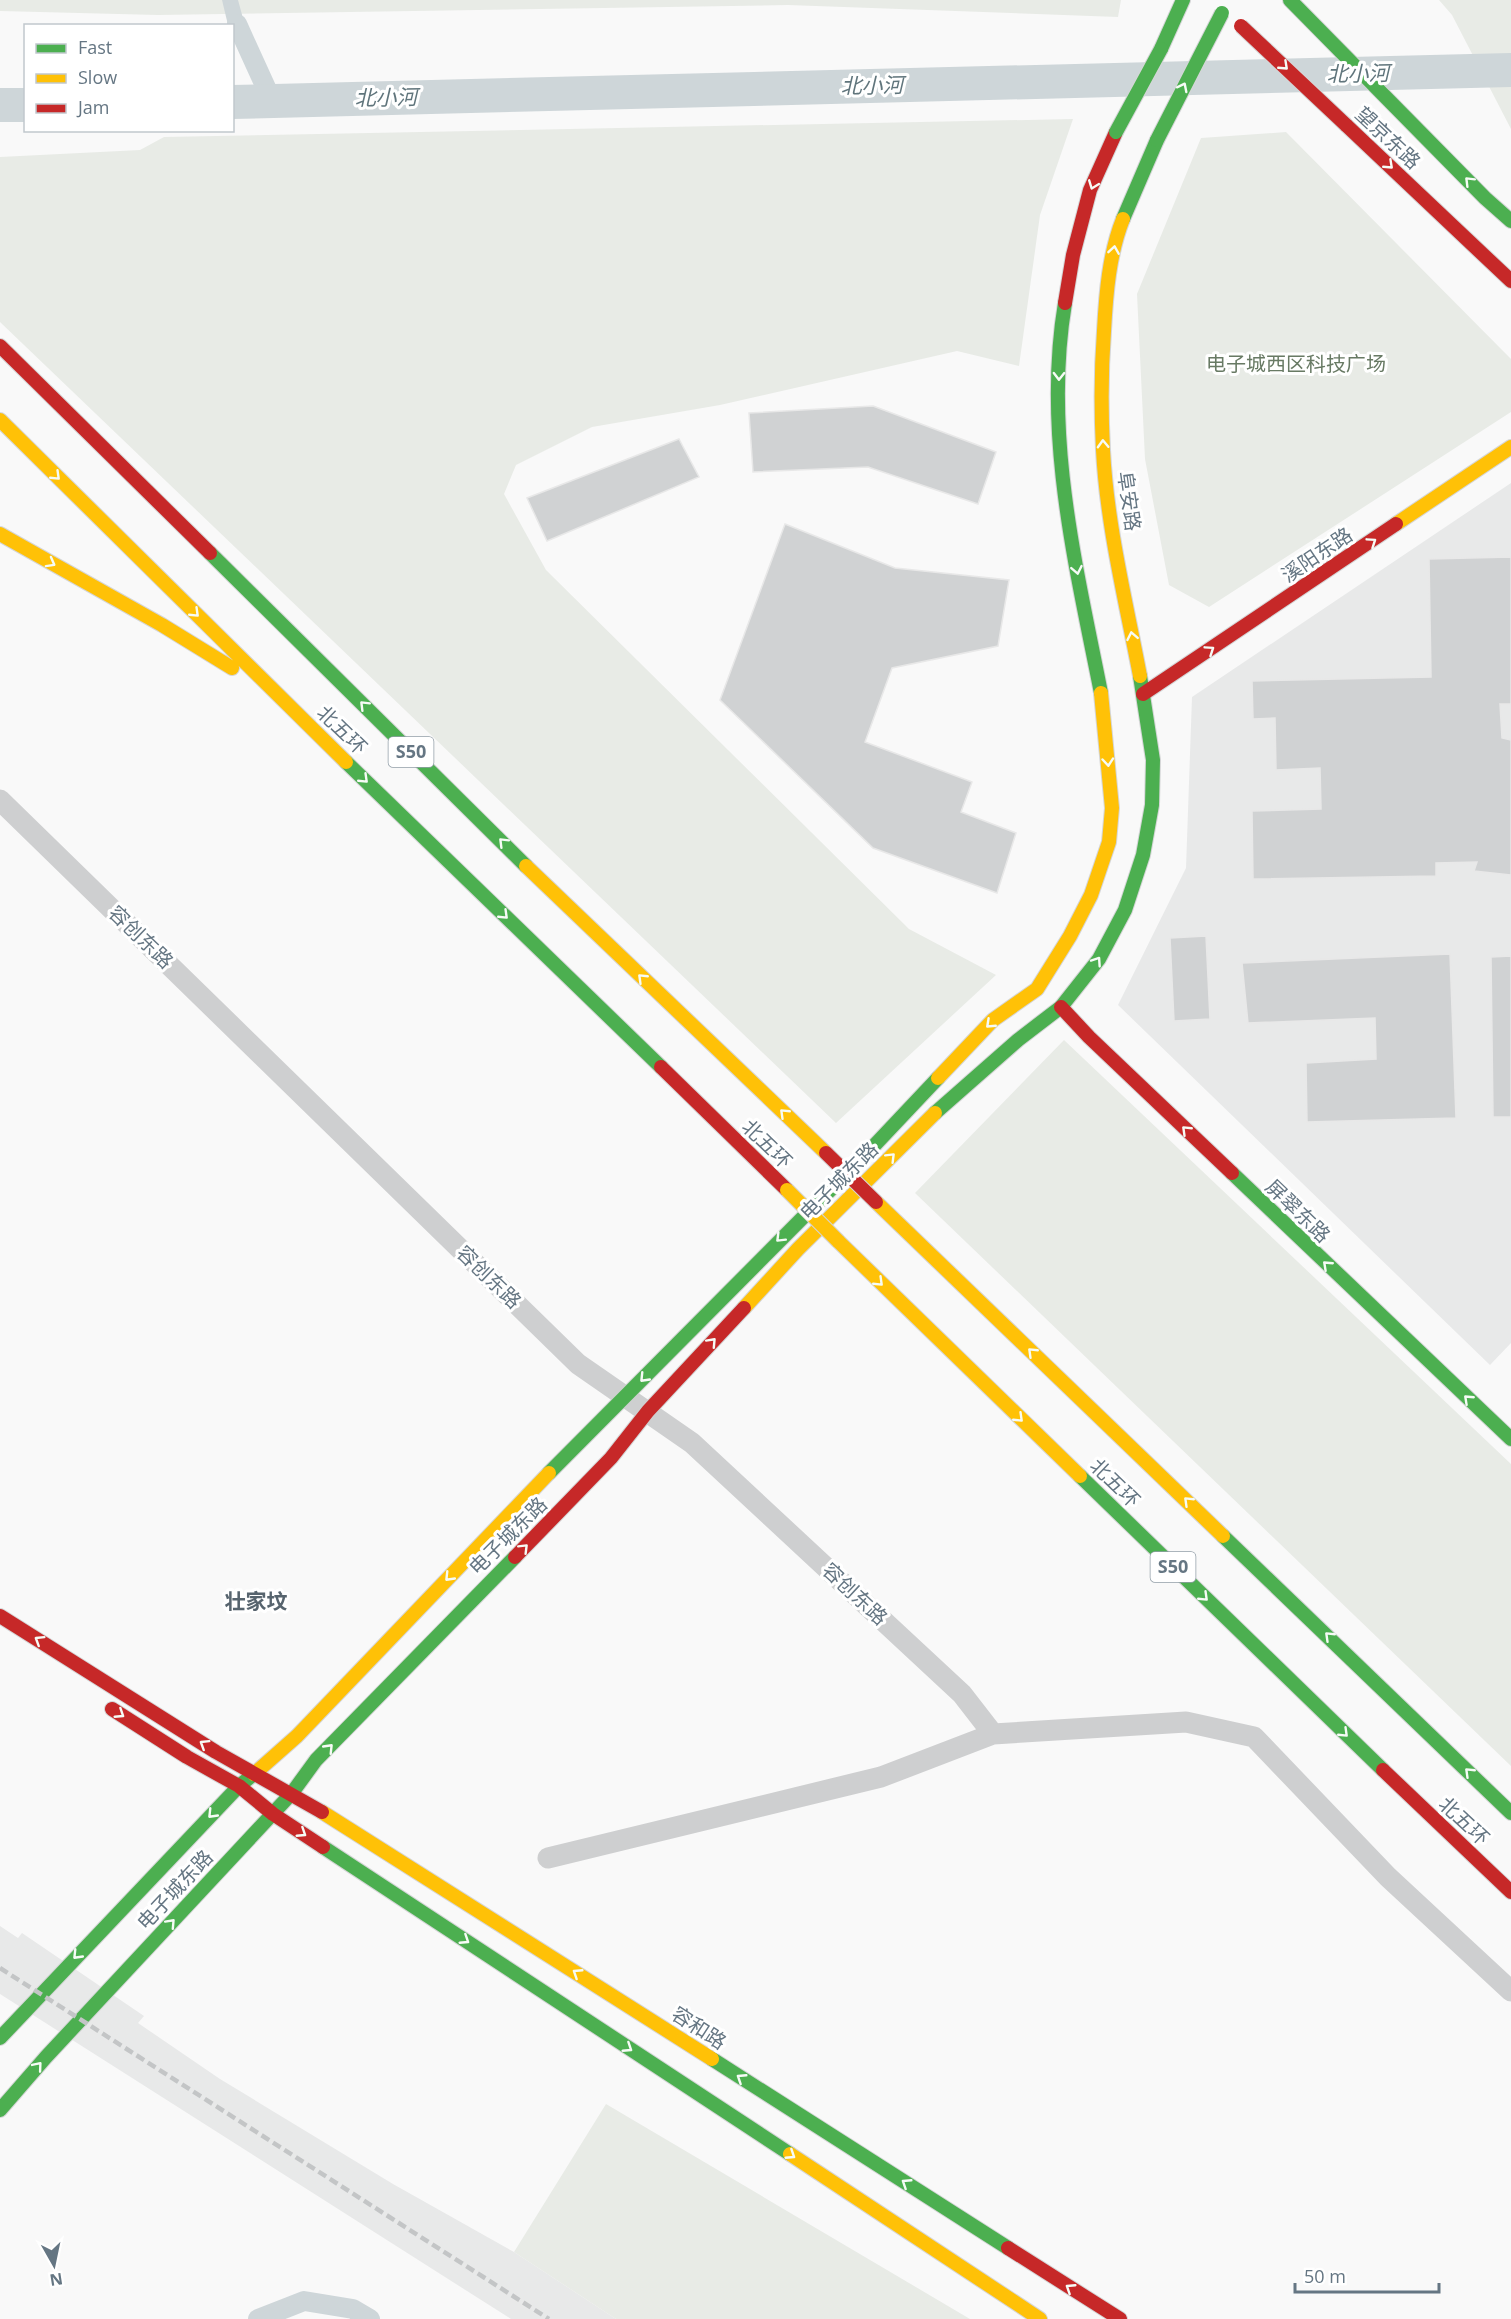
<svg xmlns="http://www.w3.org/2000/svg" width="1511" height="2319" viewBox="0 0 1511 2319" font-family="'Open Sans','Noto Sans SC',sans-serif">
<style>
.built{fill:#e8e9e9}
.green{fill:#e8ebe6}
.water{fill:#ced6d9}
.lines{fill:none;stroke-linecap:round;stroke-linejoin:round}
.canal{stroke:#ced6d9;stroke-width:20}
.river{stroke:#ced6d9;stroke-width:34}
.building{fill:#d0d2d3;stroke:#e8e8e8;stroke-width:1.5}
.fast-casing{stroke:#d5d6d7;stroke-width:16}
.slow-casing{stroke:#d5d6d7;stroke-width:16}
.jam-casing{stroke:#d5d6d7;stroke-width:16}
.street{stroke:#cecfd0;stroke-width:21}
.fast{stroke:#4caf50;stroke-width:14}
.slow{stroke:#ffc107;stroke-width:14}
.jam{stroke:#c62828;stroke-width:14}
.rail{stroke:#c3c5c6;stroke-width:4.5;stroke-dasharray:9 4.5;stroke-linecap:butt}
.fast-bridge-casing{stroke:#d5d6d7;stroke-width:16;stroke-linecap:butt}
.slow-bridge-casing{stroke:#d5d6d7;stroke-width:16;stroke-linecap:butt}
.jam-bridge-casing{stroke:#d5d6d7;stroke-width:16;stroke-linecap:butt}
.fast-bridge{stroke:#4caf50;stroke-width:14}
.slow-bridge{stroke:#ffc107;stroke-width:14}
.jam-bridge{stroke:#c62828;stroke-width:14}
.oneway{stroke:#f6fbf6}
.labels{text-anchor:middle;stroke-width:6;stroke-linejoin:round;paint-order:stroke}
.shield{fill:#fff;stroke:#939fa8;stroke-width:1.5}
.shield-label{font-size:18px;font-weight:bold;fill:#657683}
.street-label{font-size:20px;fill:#657683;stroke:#fff}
.park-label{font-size:20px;fill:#687a64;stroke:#fff}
.water-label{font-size:21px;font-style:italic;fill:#60757c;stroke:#fff}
.neighbourhood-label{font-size:21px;font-weight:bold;fill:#57646e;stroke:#fff}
</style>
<rect width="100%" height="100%" fill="#f9f9f9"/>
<path class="built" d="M1511,483v860l-21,22 -372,-360 68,-137 6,-171z
M0,1926l18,12 4,-5 122,83 -6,7 82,56 173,105 121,68 102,67h-105l-511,-325z"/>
<path class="green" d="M0,0h1121l-3,17 -330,-12 -630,10 -158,-4z
M1439,0h72v129l-59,-114z
M1073,119l-33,96 -21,151 -62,-15 -237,54 -128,22 -76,38 -12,29 42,76 363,359 87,46 -160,148 -836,-801v-165l140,-7 24,-13z
M1286,132l225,227v53l-302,195 -40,-22 -24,-126 -8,-165 64,-156z
M1064,1040l447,424v302l-596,-573z
M606,2104l364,215h-354l-102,-67z"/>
<path class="water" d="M222,0h16l6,22 -16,3z"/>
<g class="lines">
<path class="canal" d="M237,24l35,77
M258,2319l46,-18 49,8 17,10"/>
<path class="river" d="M232,102l1279,-32
M0,105h26"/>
</g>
<path class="building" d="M873,406l123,46 -18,52 -110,-37 -115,5 -4,-59z
M679,439l20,38 -152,64 -20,-43z
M785,524l110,44 114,12 -11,66 -106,22 -27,74 107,40 -11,30 55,21 -19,60 -124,-45 -153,-148z
M1511,557v147h-11l2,34 9,2v135l-37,-4 3,-9 -41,1v13l-183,3 -1,-68 69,-2 -1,-41 -44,2 -1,-52 -22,1 -1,-38 179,-4 -2,-118z
M1206,936l4,83 -36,2 -4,-83z
M1450,954l6,164 -149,4 -1,-59 70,-4 -1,-41 -127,5 -6,-60z
M1511,956v161h-18l-2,-160z"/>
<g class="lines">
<g class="fast-casing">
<path id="fast" d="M1290,0l195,198 26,23
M1161,49l22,-49
M1123,219l34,-79
M1065,303c-22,131 11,263 36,390
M210,553l316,313
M346,762l315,305
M935,1113l83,-73 43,-33 38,-48 26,-49 18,-55 9,-50 1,-45 -13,-84
M1232,1173l279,266
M549,1473l322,-324 67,-71
M1080,1476l303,294
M1223,1536l288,277
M292,1793l24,-33 199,-203
M323,1847l467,307
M0,2038l239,-252 15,-12
M712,2059l296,189
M0,2110l46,-53 246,-264"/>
</g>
<g class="slow-casing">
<path id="slow" d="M1123,219c-14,35 -17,75 -19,112 -3,40 -3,80 -1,119 4,76 23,152 37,226
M0,420l346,342
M1396,524l115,-77
M0,534l162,91 70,43
M526,866l300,287
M938,1078l55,-58 44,-31 33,-53 21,-41 18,-53 3,-34 -11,-115
M876,1202l347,334
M838,1241l242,235
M744,1308l54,-59 137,-136
M254,1774l43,-38 252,-263
M322,1812l390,247
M790,2154l250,165"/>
</g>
<g class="jam-casing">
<path id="jam" d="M1346,125l165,156
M1065,303l8,-48 17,-65 26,-58
M0,346l210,207
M1143,694l253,-170
M1061,1007l28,30 143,136
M661,1067l126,123
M515,1557l96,-99 37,-47 96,-103
M0,1616l216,136 106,60
M112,1709l75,48 52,29 34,28 50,33
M1383,1770l128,122
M1008,2248l112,71"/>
</g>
<path class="street" d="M0,800l578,564 114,79 270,251 31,40
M548,1858l333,-81 112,-43 193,-12 68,15 134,140 123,114"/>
<use href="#fast" class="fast"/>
<use href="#slow" class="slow"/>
<use href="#jam" class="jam"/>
<path class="rail" d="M0,1968l549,351"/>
<g class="fast-bridge-casing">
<path id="fast-bridge" d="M1116,132l45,-83
M1157,140l65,-127"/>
</g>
<g class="slow-bridge-casing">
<path id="slow-bridge" d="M787,1190l51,51"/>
</g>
<g class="jam-bridge-casing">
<path id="jam-bridge" d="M1241,26l105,99
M826,1153l50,49"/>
</g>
<use href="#fast-bridge" class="fast-bridge"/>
<use href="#slow-bridge" class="slow-bridge"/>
<use href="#jam-bridge" class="jam-bridge"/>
</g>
<defs><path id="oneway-chevron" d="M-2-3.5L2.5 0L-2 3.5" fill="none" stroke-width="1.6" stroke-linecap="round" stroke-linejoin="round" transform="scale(1.5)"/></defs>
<g class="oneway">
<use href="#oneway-chevron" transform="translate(1284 66) rotate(43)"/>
<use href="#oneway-chevron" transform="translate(1183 87) rotate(-63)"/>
<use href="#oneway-chevron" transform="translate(1389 165) rotate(43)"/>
<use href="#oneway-chevron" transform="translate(1469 181) rotate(-135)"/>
<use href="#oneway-chevron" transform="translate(1093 185) rotate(111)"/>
<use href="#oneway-chevron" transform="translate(1114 250) rotate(-81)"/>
<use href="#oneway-chevron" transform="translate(1059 376) rotate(91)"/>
<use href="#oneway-chevron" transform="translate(1103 444) rotate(-92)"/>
<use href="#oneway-chevron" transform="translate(56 476) rotate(44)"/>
<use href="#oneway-chevron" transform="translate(1372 542) rotate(-34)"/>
<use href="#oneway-chevron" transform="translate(51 563) rotate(29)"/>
<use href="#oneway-chevron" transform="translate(1077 570) rotate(79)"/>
<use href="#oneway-chevron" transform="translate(195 613) rotate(44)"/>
<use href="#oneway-chevron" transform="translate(1132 636) rotate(-101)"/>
<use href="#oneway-chevron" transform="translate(1210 650) rotate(-34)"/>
<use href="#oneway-chevron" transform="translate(364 705) rotate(-135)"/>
<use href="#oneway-chevron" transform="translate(1108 762) rotate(85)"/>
<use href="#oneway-chevron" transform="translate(364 779) rotate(44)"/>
<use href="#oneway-chevron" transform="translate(503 842) rotate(-135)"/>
<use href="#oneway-chevron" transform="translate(504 915) rotate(44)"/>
<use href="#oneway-chevron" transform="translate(1097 961) rotate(-56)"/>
<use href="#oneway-chevron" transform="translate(642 978) rotate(-136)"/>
<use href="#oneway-chevron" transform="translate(990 1024) rotate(137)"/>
<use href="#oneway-chevron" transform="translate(784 1113) rotate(-136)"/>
<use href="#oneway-chevron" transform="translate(1186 1130) rotate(-136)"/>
<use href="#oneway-chevron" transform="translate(891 1157) rotate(-45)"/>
<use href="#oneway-chevron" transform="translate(780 1238) rotate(135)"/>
<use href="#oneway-chevron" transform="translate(1327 1265) rotate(-137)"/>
<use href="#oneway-chevron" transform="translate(879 1282) rotate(44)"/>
<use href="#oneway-chevron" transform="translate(712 1342) rotate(-47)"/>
<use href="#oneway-chevron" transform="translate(1032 1352) rotate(-136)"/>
<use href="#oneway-chevron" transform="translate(644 1378) rotate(134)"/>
<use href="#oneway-chevron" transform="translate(1468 1399) rotate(-137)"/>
<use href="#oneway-chevron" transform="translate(1019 1418) rotate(44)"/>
<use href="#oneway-chevron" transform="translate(1188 1501) rotate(-136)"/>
<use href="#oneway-chevron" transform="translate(524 1548) rotate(-45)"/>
<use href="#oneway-chevron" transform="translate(449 1577) rotate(134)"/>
<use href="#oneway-chevron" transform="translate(1204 1597) rotate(44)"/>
<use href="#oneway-chevron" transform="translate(1329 1636) rotate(-136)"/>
<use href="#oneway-chevron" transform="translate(39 1640) rotate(-148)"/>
<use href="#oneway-chevron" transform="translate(120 1714) rotate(33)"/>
<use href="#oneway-chevron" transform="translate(1344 1733) rotate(44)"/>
<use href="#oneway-chevron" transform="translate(204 1744) rotate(-148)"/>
<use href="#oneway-chevron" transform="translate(329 1748) rotate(-46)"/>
<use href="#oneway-chevron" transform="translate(1469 1772) rotate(-136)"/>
<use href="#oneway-chevron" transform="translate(212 1814) rotate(134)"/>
<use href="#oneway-chevron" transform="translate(302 1833) rotate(33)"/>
<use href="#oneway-chevron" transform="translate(171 1923) rotate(-47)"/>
<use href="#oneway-chevron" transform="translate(465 1940) rotate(33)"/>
<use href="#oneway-chevron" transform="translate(77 1955) rotate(134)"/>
<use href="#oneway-chevron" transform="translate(577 1973) rotate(-147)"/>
<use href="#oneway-chevron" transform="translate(628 2048) rotate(33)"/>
<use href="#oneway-chevron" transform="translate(38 2066) rotate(-50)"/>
<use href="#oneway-chevron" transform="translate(741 2078) rotate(-147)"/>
<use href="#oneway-chevron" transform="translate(791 2155) rotate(33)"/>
<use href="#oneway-chevron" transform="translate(906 2183) rotate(-147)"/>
<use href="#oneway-chevron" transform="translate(1070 2288) rotate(-147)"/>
</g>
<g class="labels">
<g class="shield">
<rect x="388.5" y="737" width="45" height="30" rx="4.5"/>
<rect x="1150.5" y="1552" width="45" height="30" rx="4.5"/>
</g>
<g class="shield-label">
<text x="411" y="758">S50</text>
<text x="1173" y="1573">S50</text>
</g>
<g class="street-label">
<text transform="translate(1388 138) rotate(43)" y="7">望京东路</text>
<text transform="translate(1129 501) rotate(82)" y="7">阜安路</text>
<text transform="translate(1317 555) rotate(-34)" y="7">溪阳东路</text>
<text transform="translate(342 730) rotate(44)" y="7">北五环</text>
<text transform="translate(141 937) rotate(44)" y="7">容创东路</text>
<text transform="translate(767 1144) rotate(44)" y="7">北五环</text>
<text transform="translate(839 1181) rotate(-45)" y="7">电子城东路</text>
<text transform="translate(1298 1211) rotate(44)" y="7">屏翠东路</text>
<text transform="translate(489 1277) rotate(44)" y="7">容创东路</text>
<text transform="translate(1115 1483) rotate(44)" y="7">北五环</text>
<text transform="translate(508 1536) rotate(-45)" y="7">电子城东路</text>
<text transform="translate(855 1594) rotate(43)" y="7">容创东路</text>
<text transform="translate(1464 1821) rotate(43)" y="7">北五环</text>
<text transform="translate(175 1890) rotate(-47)" y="7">电子城东路</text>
<text transform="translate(699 2028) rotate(33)" y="7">容和路</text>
</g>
<g class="park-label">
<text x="1296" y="371">电子城西区科技广场</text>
</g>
<g class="water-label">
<text transform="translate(1358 74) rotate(-1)" y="7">北小河</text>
<text transform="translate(872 86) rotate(-1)" y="7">北小河</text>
<text transform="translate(386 98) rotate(-1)" y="7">北小河</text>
</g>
<g class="neighbourhood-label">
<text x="256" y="1609">壮家坟</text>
</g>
</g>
<rect x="24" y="24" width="210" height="108" fill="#ffffff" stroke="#c1c8cd" stroke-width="1.5"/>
<rect x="36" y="44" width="30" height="9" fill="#4caf50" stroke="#c1c8cd" stroke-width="1.5"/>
<text x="78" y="54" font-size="18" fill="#657683">Fast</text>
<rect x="36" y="74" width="30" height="9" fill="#ffc107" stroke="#c1c8cd" stroke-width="1.5"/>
<text x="78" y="84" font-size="18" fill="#657683">Slow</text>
<rect x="36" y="104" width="30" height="9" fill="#c62828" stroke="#c1c8cd" stroke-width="1.5"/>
<text x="78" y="114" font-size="18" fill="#657683">Jam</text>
<g transform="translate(54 2265) rotate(171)" stroke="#ffffff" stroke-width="4.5" paint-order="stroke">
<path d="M0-4.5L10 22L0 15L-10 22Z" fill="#657683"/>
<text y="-9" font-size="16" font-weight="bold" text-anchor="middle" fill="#657683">N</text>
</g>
<path d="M1295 2283v9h144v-9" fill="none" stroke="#657683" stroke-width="3"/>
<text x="1304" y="2283" font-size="18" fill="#657683" stroke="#ffffff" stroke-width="4.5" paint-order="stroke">50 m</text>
</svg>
